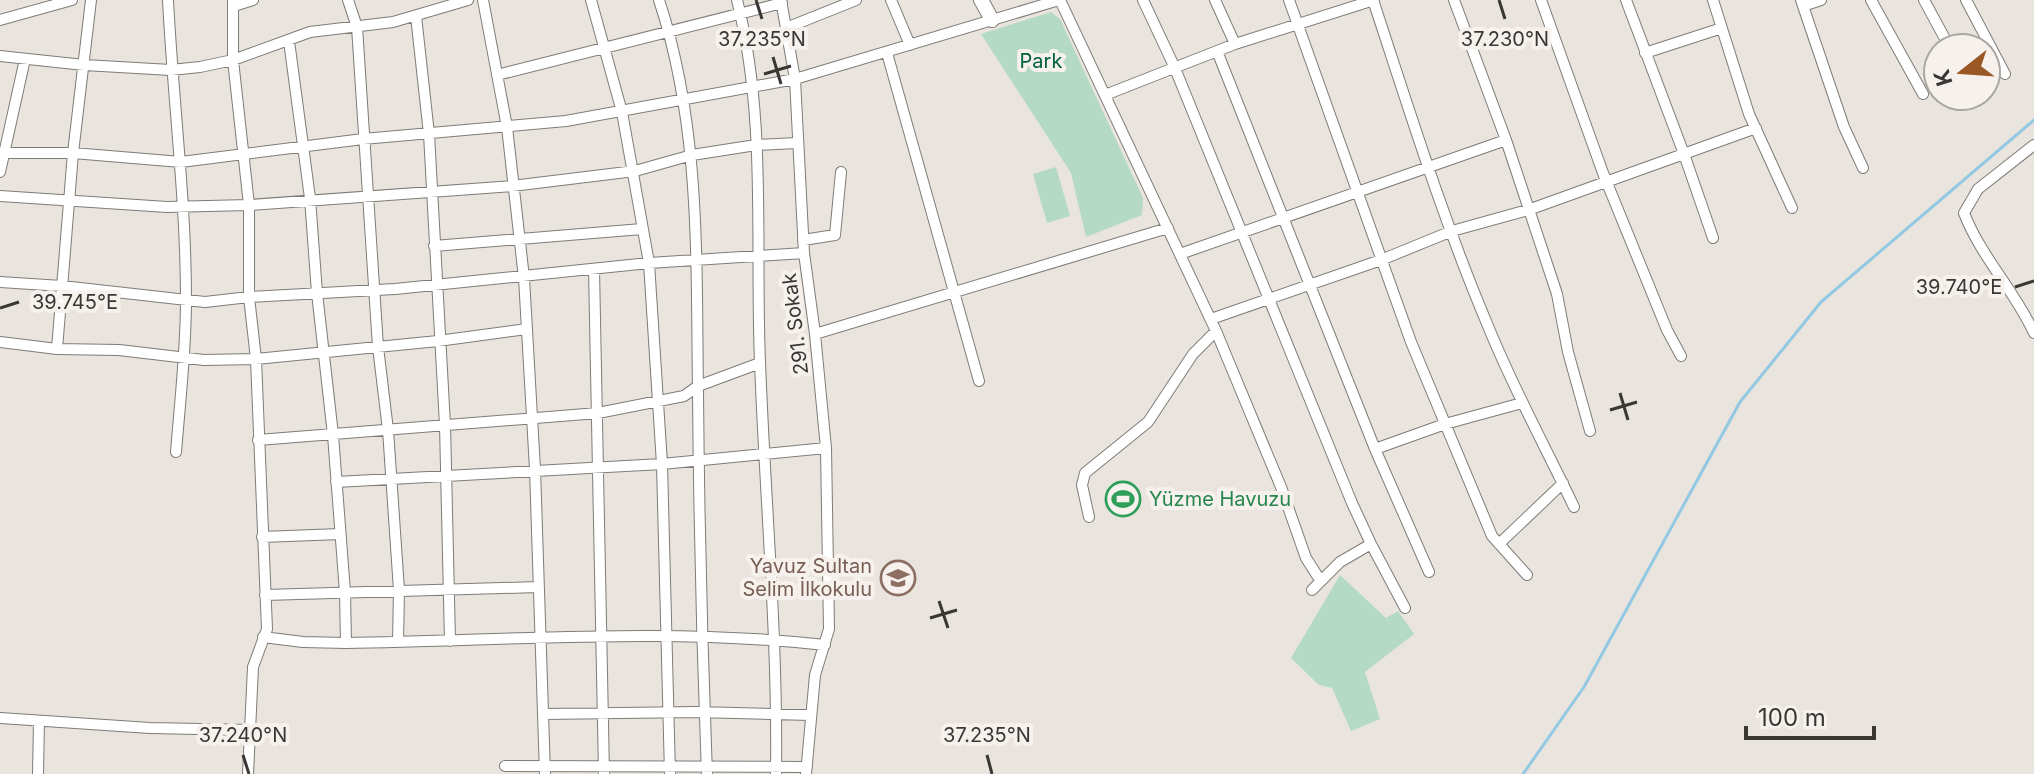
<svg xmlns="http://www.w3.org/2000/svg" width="2034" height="774" viewBox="0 0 2034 774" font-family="Inter,sans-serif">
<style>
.green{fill:#b4dac5}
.water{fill:#93c8e3}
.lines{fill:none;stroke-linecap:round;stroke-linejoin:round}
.stream{stroke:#93c8e3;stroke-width:3}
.street-casing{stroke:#7f7b76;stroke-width:12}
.secondary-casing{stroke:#7f7b76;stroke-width:16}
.street{stroke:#fff;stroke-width:10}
.secondary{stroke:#fff;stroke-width:14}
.ticks{fill:none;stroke:#393734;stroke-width:3}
.labels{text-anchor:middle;stroke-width:8;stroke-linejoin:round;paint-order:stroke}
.park-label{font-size:20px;fill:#005f3d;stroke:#f6f1ec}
.street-label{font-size:20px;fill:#393734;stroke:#f6f1ec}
.leisure-label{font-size:20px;fill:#27864d;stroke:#f6f1ec;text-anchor:start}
.education-label{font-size:20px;fill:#785e54;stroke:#f6f1ec;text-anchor:end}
.ticks-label{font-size:20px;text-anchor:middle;fill:#393734;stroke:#f6f1ec;stroke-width:8;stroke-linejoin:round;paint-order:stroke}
</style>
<rect width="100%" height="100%" fill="#e9e4de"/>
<path class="green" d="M1051,12l9,7 83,179 -1,17 -56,22 -15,-64 -90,-139z
M1056,167l14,49 -23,7 -14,-49z
M1340,575l46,43 12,-7 16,23 -49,38 15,47 -29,12 -19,-43 -13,-3 -28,-27z"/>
<path class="water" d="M1126,481l9,31 -16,4 -9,-30z"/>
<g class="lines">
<path class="stream" d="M1523,774l61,-87 156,-285 81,-100 213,-182"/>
<g class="street-casing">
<path id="street" d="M168,0c5,100 18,199 18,300 0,51 -6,102 -10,152
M233,0v60l16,145v92l7,62 11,270 -14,38 -5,107
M348,0l9,27 21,320 10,83 11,160 -1,52
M483,0l24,127 17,151 11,191 10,305
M591,0l31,112 27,151 13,201 8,310
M659,0c42,127 37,259 39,391 1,128 4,256 9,383
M737,0c30,118 18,242 23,362 5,137 18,275 16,412
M781,0l14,79 9,174 11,81 11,114 3,181 -14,46 -9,99
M891,0l19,45
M1060,0l156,331 65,156 25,71 14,22
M1143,0l31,66 178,437 19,41 34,64
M1215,0l20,44
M1289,0l122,342 81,194 35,39
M1373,0c36,109 70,220 115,326 25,62 57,120 86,181
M1454,0l52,140 51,154 11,58 22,79
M1541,0l62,173 64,157 14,26
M1626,0l58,154 29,84
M1713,0l36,114 43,94
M1801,0l43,127 19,41
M1871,0l52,94
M1924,0l26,48
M1966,0l39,74
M234,6l19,-6
M1803,6l18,-6
M416,16l13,118 16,291 5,216
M0,20l72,-20
M786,28l70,-28
M289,41l21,157 7,95 16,142 12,157 1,51
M1217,51l158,398 54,123
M887,53l92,328
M1645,53l77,-25
M0,56l84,9 87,5 29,-3 33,-7 77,-28 83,-10 75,-22
M497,75l285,-72
M1105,95l130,-51 139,-44
M1975,96l2,2
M2034,145l-56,44 -14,24c17,44 51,78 70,120
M0,153h73l108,9 182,-23 203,-18 229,-42 264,-79
M0,172l25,-113
M0,196l167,11 82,-2 263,-19 123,-15 57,-16 64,-10 41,-2
M803,240l32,-5 6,-63
M434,246l208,-17
M1180,254l326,-114
M594,269l10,505
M0,282l62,4 143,16 44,-5 146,-8 254,-26 155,-10
M1211,319l170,-59 71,-29 76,-21 228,-82
M815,334l353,-106
M0,342l57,7 62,1 85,10 52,-1 182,-18 89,-12
M57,349l16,-196 18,-153
M258,440l340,-27 86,-17 14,-10 62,-23
M1375,449l70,-25 77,-21
M336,482l326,-18 164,-16
M1089,517l-7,-32 3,-12 63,-51 45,-68 23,-23
M262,537l78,-3
M1499,544l64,-61
M1312,590l28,-28 31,-18
M265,595l273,-8
M263,637l40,5 43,1c160,-2 319,-16 479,2
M543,714l153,-2 115,3
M0,718l150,10 99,2
M505,766l302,1
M38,774l1,-53"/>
</g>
<g class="secondary-casing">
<path id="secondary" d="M981,0l11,20"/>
</g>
<use href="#street" class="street"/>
<use href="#secondary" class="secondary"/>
</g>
<path class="ticks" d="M756,0l6,19M1499,0l6,19M773,57l8,27M764,74l27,-8M2015,287l19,-6M0,308l19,-6M1620,393l8,27M1610,410l27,-8M939,601l9,27M930,618l27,-8M243,755l6,19M987,755l5,19"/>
<defs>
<g id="stadium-ring" transform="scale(1.8)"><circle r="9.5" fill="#f6f1ec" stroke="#2e9e5b" stroke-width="1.5"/><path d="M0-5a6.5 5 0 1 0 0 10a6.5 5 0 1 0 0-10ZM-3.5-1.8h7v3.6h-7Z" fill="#2e9e5b"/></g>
<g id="school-ring" transform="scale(1.8)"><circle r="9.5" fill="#f6f1ec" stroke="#8d6e63" stroke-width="1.5"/><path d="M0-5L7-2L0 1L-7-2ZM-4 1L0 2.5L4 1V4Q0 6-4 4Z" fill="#8d6e63"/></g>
</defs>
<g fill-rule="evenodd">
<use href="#stadium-ring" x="1123" y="499"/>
<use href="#school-ring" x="898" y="578"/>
</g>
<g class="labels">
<g class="park-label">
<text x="1041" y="68">Park</text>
</g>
<g class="street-label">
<text transform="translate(795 324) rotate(-97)" y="7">291. Sokak</text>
</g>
<g class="leisure-label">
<text x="1149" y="506">Yüzme Havuzu</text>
</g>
<g class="education-label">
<text x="872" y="573">Yavuz Sultan<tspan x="872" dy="23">Selim İlkokulu</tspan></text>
</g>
</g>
<g class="ticks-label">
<text x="762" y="46">37.235°N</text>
<text x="1505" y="46">37.230°N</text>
<text x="1959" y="294">39.740°E</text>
<text x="75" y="309">39.745°E</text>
<text x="243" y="742">37.240°N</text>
<text x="987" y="742">37.235°N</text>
</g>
<g transform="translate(1962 72) rotate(253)"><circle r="38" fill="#f6f1ec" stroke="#aaa7a2" stroke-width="2"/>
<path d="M0-6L14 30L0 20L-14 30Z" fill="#995725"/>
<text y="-12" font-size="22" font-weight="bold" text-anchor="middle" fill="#393734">K</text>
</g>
<path d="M1746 726v12h128v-12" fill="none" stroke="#393734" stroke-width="4"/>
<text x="1758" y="726" font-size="24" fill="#393734" stroke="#f6f1ec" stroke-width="6" paint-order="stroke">100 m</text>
</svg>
